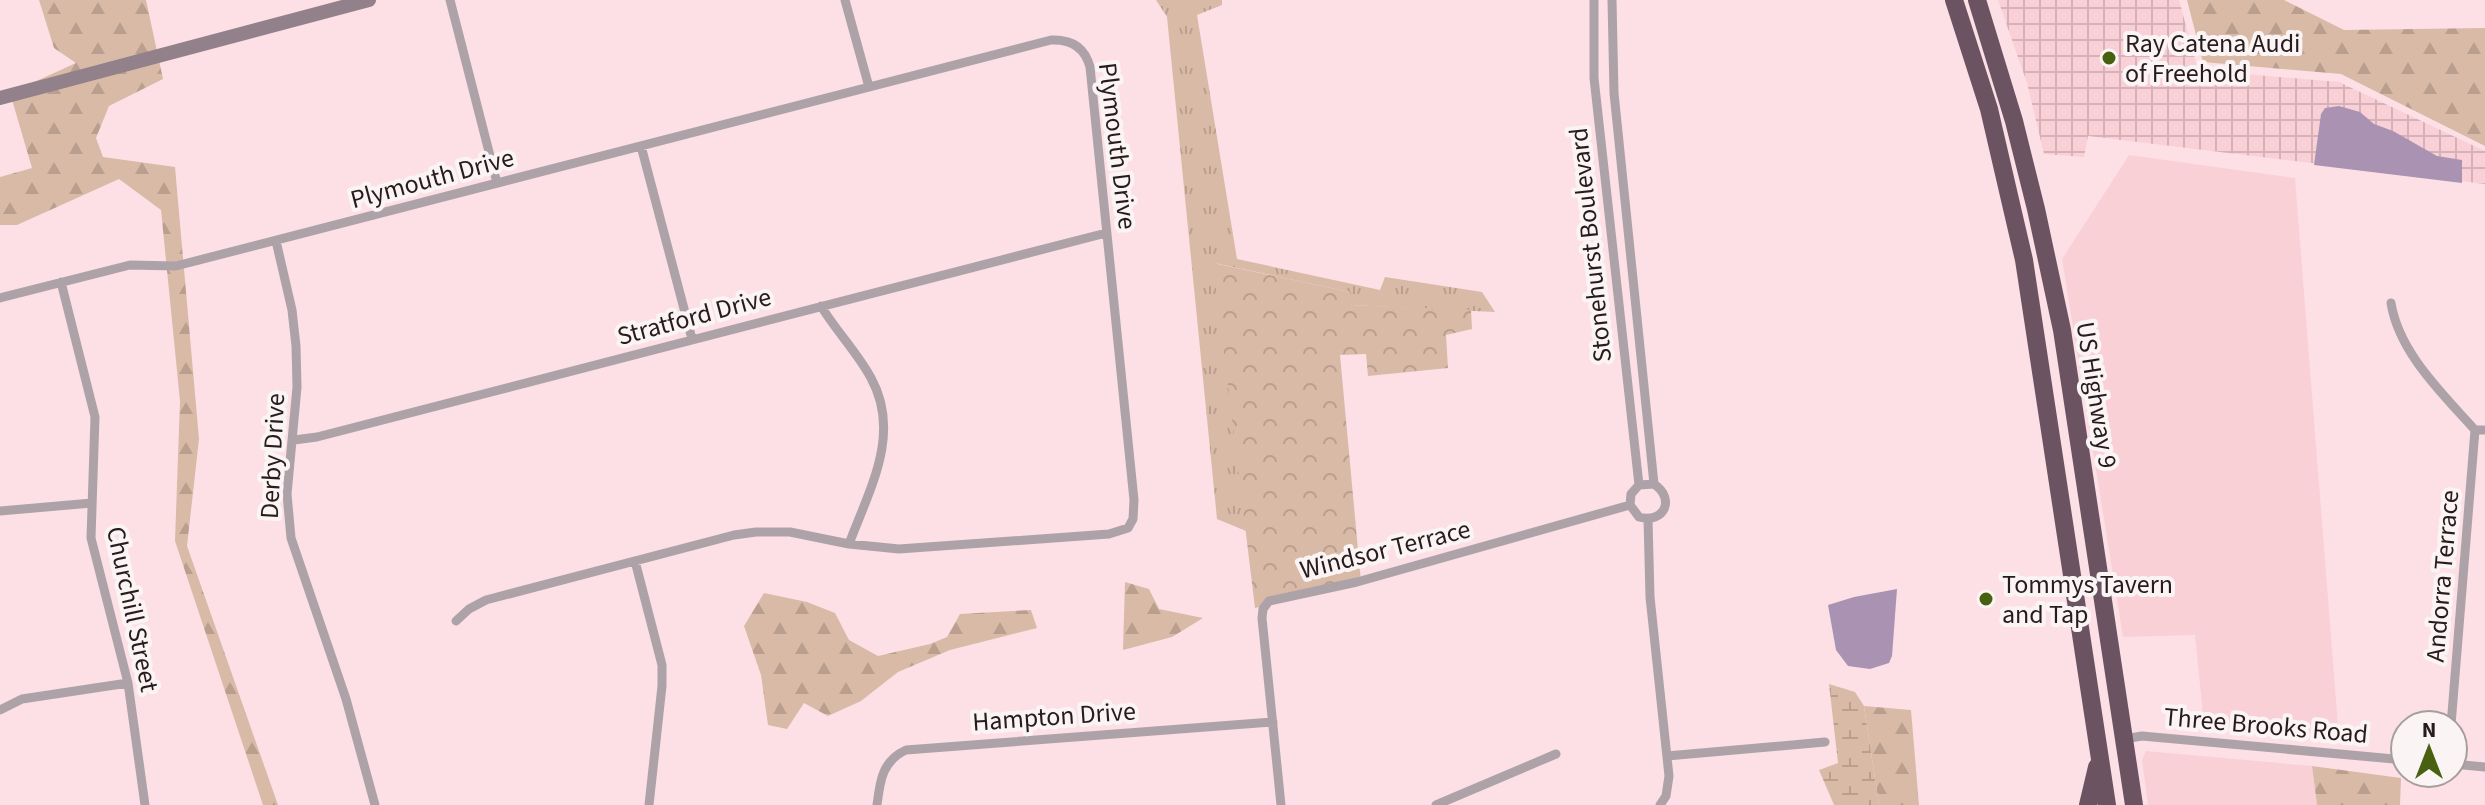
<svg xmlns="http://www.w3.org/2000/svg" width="2485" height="805" viewBox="0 0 2485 805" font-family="'Source Sans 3',sans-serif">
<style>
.built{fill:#fad0d7}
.industrial{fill:url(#industrial-grid)}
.grass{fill:url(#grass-tufts)}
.forest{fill:url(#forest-firs)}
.wetland{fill:url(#wetland-marsh)}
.park{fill:url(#park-crowns)}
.water{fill:#aa93b2}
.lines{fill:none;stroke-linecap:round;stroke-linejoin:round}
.street{stroke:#aea2a9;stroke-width:9}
.secondary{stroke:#92808a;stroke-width:14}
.highway{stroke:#6b5362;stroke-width:18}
.poi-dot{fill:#476110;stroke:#fbf4f5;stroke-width:3}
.labels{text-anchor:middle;stroke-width:8;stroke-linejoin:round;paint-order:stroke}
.poi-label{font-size:26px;fill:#271b1d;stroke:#fbf4f5;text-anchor:start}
.street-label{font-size:26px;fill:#271b1d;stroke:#fbf4f5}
</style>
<defs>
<pattern id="industrial-grid" width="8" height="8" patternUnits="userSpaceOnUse" patternTransform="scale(2)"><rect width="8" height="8" fill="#fad0d7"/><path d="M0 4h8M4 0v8" fill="none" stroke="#d6b2b8"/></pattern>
<pattern id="grass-tufts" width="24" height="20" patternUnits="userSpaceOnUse" patternTransform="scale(2)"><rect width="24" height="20" fill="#d9baa7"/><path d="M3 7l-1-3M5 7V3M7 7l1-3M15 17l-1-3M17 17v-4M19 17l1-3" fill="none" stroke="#ba9f8f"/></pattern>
<pattern id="forest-firs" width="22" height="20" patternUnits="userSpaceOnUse" patternTransform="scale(2)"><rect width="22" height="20" fill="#d9baa7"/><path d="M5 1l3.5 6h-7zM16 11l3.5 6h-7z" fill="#ba9f8f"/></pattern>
<pattern id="wetland-marsh" width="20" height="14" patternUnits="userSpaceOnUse" patternTransform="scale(2)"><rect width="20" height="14" fill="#d9baa7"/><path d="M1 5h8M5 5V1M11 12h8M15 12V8" fill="none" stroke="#ba9f8f"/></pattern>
<pattern id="park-crowns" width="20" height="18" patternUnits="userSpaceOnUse" patternTransform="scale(2)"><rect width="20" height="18" fill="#d9baa7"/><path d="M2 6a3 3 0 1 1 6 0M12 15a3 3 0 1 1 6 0" fill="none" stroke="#ba9f8f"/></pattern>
</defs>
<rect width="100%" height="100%" fill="#fce0e5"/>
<path class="built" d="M2129,155l166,23 44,560 -135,-13 -9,-90 -72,2 -61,-378z
M2146,751l166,15 5,39h-169l-6,-45z"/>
<path class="industrial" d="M1998,0h181l19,70 141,12 146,69v33l-397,-48 -4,21 -40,-3 -17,-71z"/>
<path class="grass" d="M1156,0h66v5l-25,10 40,244 143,31 5,-13 97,15 13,20 -145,-7v-13l-136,-29 32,268 -29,-12 -50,-502z"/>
<path class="forest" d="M39,0h107l17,79 -54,27 -13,32 7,19 72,10 24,272 -12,107 91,259h-15l-88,-264 5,-140 -19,-191 -42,-31 -102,46h-17v-48l32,-9 -22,-75 66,-30 -22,-15z
M2187,0h97l60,30 141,-2v118l-144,-72 -138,-12z
M1125,582l24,7 10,20 44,9 -31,19 -49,13z
M764,593l43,9 28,11 14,27 29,16 52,-12 17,-7 13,-23 71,-4 6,18 -87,22 -52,22 -37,29 -33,15 -24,-13 -17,26 -19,-4 -7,-50 -17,-49z
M1864,706l47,4 8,95h-40z
M2312,766l89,12 -1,27h-83z"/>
<path class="wetland" d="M1829,684l26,8 9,14 15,99h-45l-15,-35 19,-7z"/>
<path class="park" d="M1213,263l137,29v13l121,5 1,19 -26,6 2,33 -80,8 -2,-22 -26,1 21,227 -106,26z"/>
<path class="water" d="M2339,106l21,6 14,12 19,7 44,25 25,4v23l-148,-18 7,-51 4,-6z
M1897,589l-5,67 -3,7 -19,6 -22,-3 -12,-16 -8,-45 26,-8z"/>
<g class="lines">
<path class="street" d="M450,0l47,183
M845,0l24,87
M1594,0v78l45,407
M1612,0l2,93 40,391c22,15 10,40 -15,33l-9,-12 1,-11 8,-9 15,-1
M641,146l51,193
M276,241l16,69 4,36 1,41 -10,107 4,44 55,161 29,106
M61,282l34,135 -4,121 37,145 17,122
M0,298l130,-33 46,1 875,-226c21,-1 34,8 39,27l44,433 -1,19 -5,9 -19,6 -210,15 -50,-5 -59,-12h-34l-22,3 -248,65 -17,9 -13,12
M2391,303c8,50 52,91 84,127h10
M821,306c15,25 36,46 50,72 31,56 -2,112 -22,166
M294,440l23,-3 789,-204
M0,511l92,-8
M1648,519l2,78 19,179 -3,20 -6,9
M635,561l27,104v21l-13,119
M0,710l22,-11 106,-16
M2451,725l24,-295
M2124,739l18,-3 263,24
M1667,756l158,-14
M2453,764l32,3
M877,805c3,-24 5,-44 29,-55l367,-28
M1281,805l-19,-187 1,-9 6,-8 88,-19 273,-77
M1436,805l120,-51"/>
<path class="secondary" d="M0,98l369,-98"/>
<path class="highway" d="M1954,0l35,109 35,151 83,545
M1977,0l37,121 22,88 26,121 72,475
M2088,805l9,-38"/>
</g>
<g class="poi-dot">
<circle cx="2109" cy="58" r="8"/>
<circle cx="1986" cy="599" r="8"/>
</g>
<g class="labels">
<g class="poi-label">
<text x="2125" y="52">Ray Catena Audi<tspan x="2125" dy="30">of Freehold</tspan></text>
<text x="2002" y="593">Tommys Tavern<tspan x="2002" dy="30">and Tap</tspan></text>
</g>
<g class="street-label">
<text transform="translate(1118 146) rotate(83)" y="9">Plymouth Drive</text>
<text transform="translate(432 178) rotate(-15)" y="9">Plymouth Drive</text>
<text transform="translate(1590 245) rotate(-96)" y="9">Stonehurst Boulevard</text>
<text transform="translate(694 316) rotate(-15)" y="9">Stratford Drive</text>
<text transform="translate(2097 395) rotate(81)" y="9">US Highway 9</text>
<text transform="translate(272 456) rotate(-87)" y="9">Derby Drive</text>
<text transform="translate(1385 549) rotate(-14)" y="9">Windsor Terrace</text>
<text transform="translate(2442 576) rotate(-85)" y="9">Andorra Terrace</text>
<text transform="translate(133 609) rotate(78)" y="9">Churchill Street</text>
<text transform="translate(1054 716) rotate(-4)" y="9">Hampton Drive</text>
<text transform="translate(2266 725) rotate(5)" y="9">Three Brooks Road</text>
</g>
</g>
<g transform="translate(2429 749)"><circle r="38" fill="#fbf4f5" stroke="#a69d9f" stroke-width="2"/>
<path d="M0-6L14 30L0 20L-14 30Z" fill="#476110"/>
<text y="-12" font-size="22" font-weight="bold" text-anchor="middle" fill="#271b1d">N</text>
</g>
</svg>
